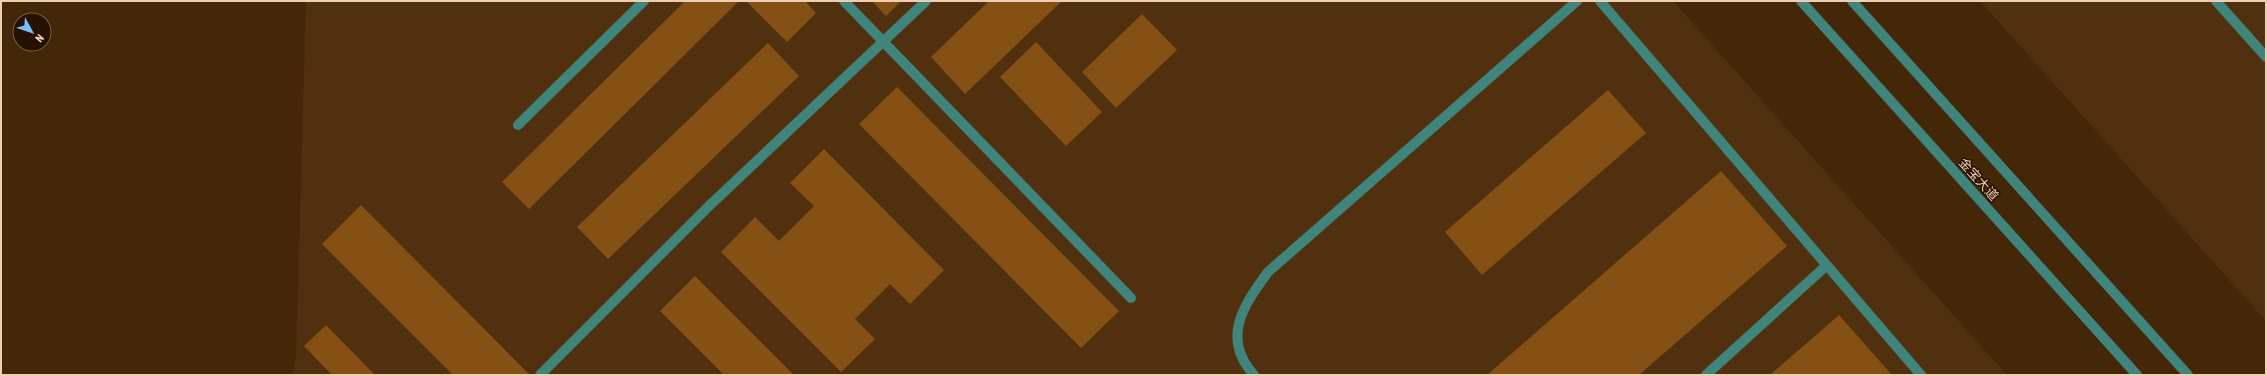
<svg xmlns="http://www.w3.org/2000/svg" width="2267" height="376" viewBox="0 0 2267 376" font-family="'Asap Condensed','Noto Sans SC',sans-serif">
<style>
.built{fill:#50300e}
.building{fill:#845014}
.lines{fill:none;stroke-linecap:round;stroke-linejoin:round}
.minor{stroke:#40857c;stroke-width:10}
.labels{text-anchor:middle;stroke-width:3;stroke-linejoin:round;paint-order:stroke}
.street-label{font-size:13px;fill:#eecfb4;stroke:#261100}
</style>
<rect width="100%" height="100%" fill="#442709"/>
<path class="built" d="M306,1h1367l334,374h-1715l4,-17z
M1980,1h286v320z"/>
<path class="building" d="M685,1h54l-210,208 -27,-27z
M746,1h59l11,12 -29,29z
M872,1h29l-15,15z
M989,1h73l-97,93 -34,-37z
M1142,14l35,36 -61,58 -34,-36z
M1036,42l66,70 -36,34 -66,-69z
M768,43l31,33 -191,183 -31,-32z
M897,87l222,224 -38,37 -222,-224z
M1608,90l38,43 -164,142 -37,-43z
M824,149l120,121 -34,34 -20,-20 -35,35 20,20 -34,33 -120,-120 34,-35 24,24 35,-35 -24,-23z
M1721,171l66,75 -148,129h-152z
M361,205l168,169 -76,1 -131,-131z
M695,276l99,99h-70l-64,-64z
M1839,315l53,60h-122z
M326,325l49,50h-43l-28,-29z"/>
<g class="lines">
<path class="minor" d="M844,1l287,297
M1600,1l321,374
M1801,1l336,374
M1852,1l336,374
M2216,1l50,56
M518,125l126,-124
M540,375l169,-169 217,-205
M1254,375c-33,-37 -11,-69 14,-103l309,-271
M1706,375l121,-110"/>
</g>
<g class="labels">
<g class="street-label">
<text transform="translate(1979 179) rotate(48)" y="5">金宝大道</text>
</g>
</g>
<rect width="2267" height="376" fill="none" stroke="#eecfb4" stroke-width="4"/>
<g transform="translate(32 32) rotate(130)"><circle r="19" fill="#261100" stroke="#765d48"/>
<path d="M0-3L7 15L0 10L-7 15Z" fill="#78bff7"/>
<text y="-6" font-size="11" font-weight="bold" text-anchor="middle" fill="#eecfb4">N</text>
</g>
</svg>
